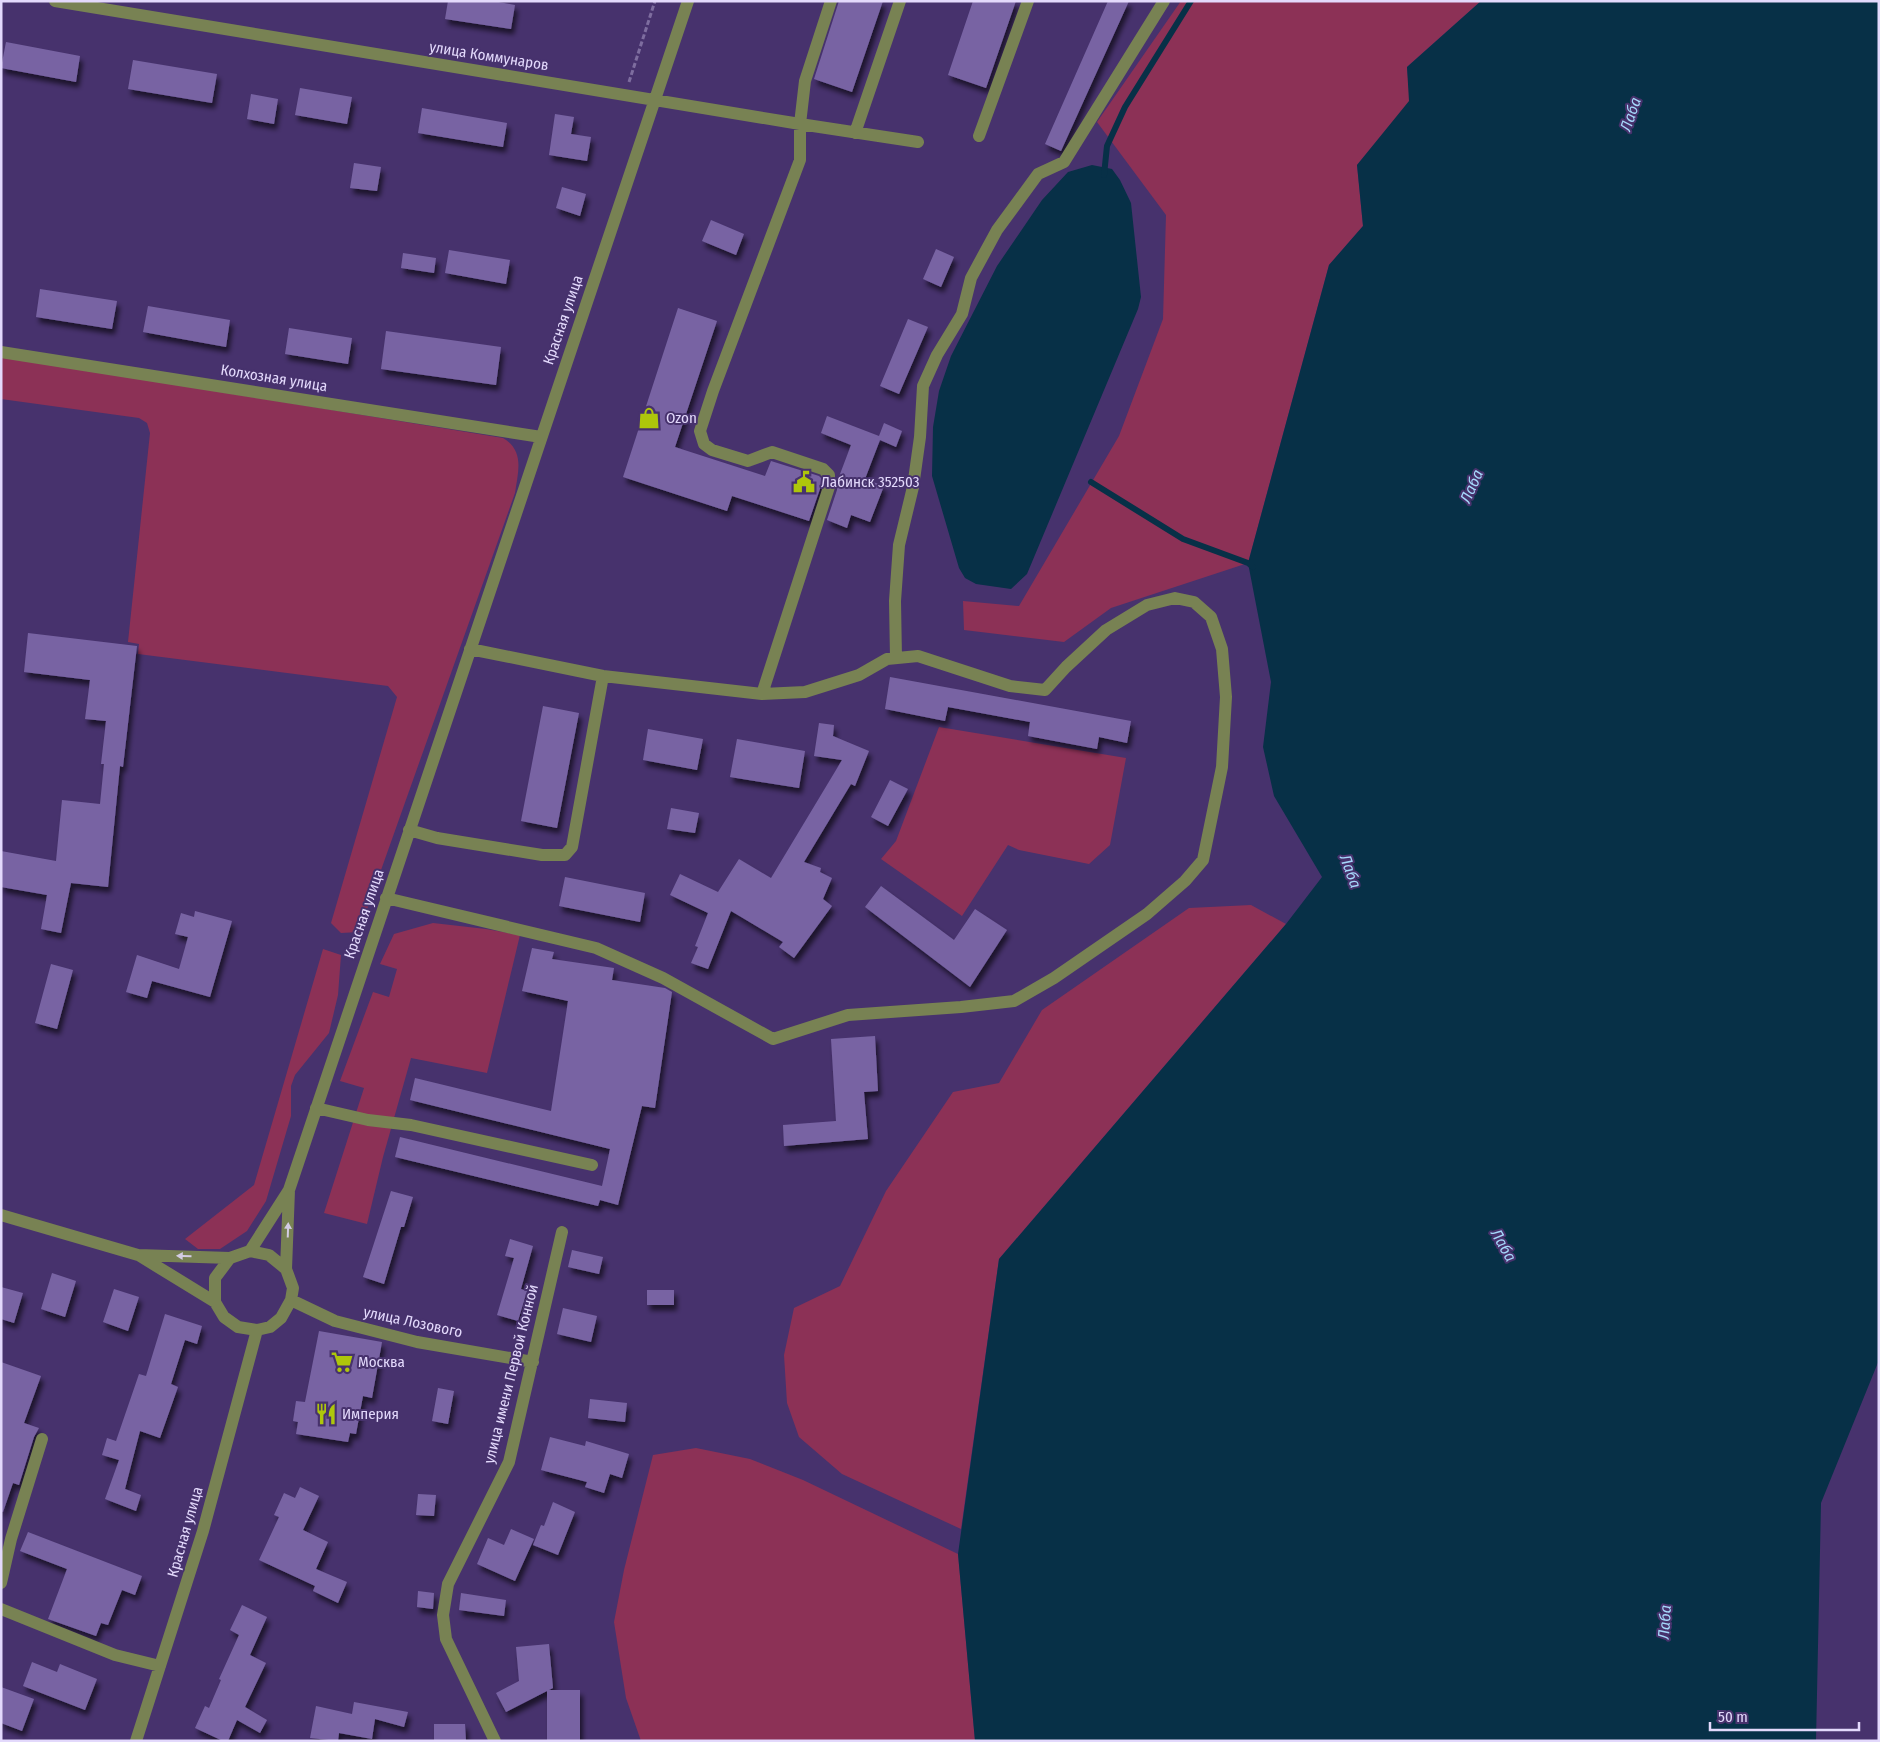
<svg xmlns="http://www.w3.org/2000/svg" width="1880" height="1742" viewBox="0 0 1880 1742" font-family="'Fira Sans Condensed',sans-serif">
<style>
.green{fill:#8c3156}
.water{fill:#073047}
.lines{fill:none;stroke-linecap:round;stroke-linejoin:round}
.stream{stroke:#073047;stroke-width:6}
.building{fill:#7864a3;filter:url(#shadow)}
.path{stroke:#7e6d9f;stroke-width:3;stroke-dasharray:5 2.5;stroke-linecap:butt}
.minor{stroke:#788253;stroke-width:12}
.oneway{fill:#d3cce3}
.labels{text-anchor:middle;stroke-width:4;stroke-linejoin:round;paint-order:stroke}
.street-label{font-size:15px;fill:#e3d9fc;stroke:#47326d}
.poi-label{font-size:15px;fill:#e3d9fc;stroke:#47326d;text-anchor:start}
.water-label{font-size:16px;font-style:italic;fill:#a5d8fb;stroke:#47326d}
</style>
<defs>
<filter id="shadow"><feDropShadow dx="3" dy="5.5" stdDeviation="2.5" flood-color="#0009"/></filter>
</defs>
<rect width="100%" height="100%" fill="#47326d"/>
<path class="green" d="M1181,1h300l-74,66 3,34 -53,64 6,61 -34,39 -81,298 -137,45 -47,34 -100,-12 -1,-29 56,5 100,-170 44,-117 3,-104 -69,-93z
M1,356l502,82c22,13 15,34 12,55l-156,439 -18,1 -10,-10 66,-226 -9,-11 -250,-32 1,-10 -11,-2 22,-209 -3,-10 -8,-5 -138,-19z
M939,727l187,31 -16,87 -21,19 -70,-14 -11,-5 -46,71 -81,-57 15,-18z
M1251,905l35,19 -287,335 -38,270 -119,-55 -43,-37 -12,-34 -3,-48 10,-47 46,-22 46,-95 67,-99 46,-9 43,-73 147,-102z
M433,923l53,6 34,6 -33,138 -76,-15 -28,99 -16,67 -43,-11 40,-125 -24,-7 33,-89 16,5 8,-28 -17,-5 14,-30z
M323,949l18,6 -3,40 -9,38 -34,42 -4,11v30l-25,85 -19,30 -27,18h-22l-13,-10 69,-54z
M696,1448l54,11 53,21 155,74 17,187h-334l-15,-43 -12,-76 10,-52 29,-115z"/>
<path class="water" d="M1481,1h398v1359l-58,143 -5,238h-841l-17,-187 41,-295 287,-335 36,-47 -48,-81 -11,-49 8,-65 -23,-119 81,-298 34,-39 -6,-61 52,-64 -2,-34z
M1092,165l20,4 8,11 11,23 10,94 -3,12 -111,265 -16,15 -35,-5 -11,-6 -6,-10 -27,-92 1,-49 6,-36 12,-35 46,-90 45,-66 26,-28z"/>
<g class="lines">
<path class="stream" d="M1104,175l3,-29 18,-39 66,-106
M1091,482l92,57 65,24 5,4"/>
</g>
<path class="building" d="M448,1h45l22,4 -4,24 -66,-10z
M839,1h44l-31,91 -38,-13z
M973,1h43l-30,87 -38,-13z
M1108,1h21l-68,150 -16,-7z
M6,42l74,14 -4,26 -75,-14z
M133,60l84,14 -5,29 -84,-14z
M300,88l52,9 -5,27 -52,-9z
M251,94l27,5 -4,25 -27,-5z
M422,108l85,15 -4,24 -85,-14z
M555,114l19,3 -3,17 20,3 -4,24 -38,-6z
M354,163l27,4 -4,24 -27,-3z
M562,187l24,7 -6,22 -24,-8z
M711,220l33,14 -8,21 -34,-14z
M936,249l18,8 -13,30 -18,-8z
M449,250l61,10 -4,24 -61,-11z
M403,253l33,5 -2,15 -33,-5z
M40,289l77,12 -5,28 -76,-12z
M148,306l82,14 -4,27 -83,-15z
M678,308l39,13 -42,126 90,29 6,-15 48,15 2,2v8l-12,35 -77,-25 -5,15 -104,-34z
M908,319l20,8 -29,67 -19,-8z
M289,328l63,10 -4,26 -63,-10z
M386,331l115,16 -5,38 -115,-16z
M827,416l52,20 5,-13 18,8 -6,16 -16,-7 -15,39 19,7 -14,36 -19,-7 -4,13 -20,-8 10,-30v-8l14,-37 -30,-12z
M28,633l109,13 -14,121 -3,-1 -12,121 -37,-4 -10,50 -20,-4 6,-34 -46,-8v-36l55,10 6,-61 38,4 4,-40h-3l5,-43 -21,-2 5,-39 -66,-8z
M890,677l241,44 -4,22 -28,-6 -2,12 -69,-13 2,-14 -82,-15 -3,14 -60,-12z
M543,706l36,7 -22,115 -36,-7z
M819,723l15,2 -1,11 36,15 -14,35 -4,-2 -47,78 17,6 -1,4 12,6 -9,21 9,7 -38,52 -15,-11 4,-5 -52,-31 -23,58 -17,-6 7,-16 -3,-1 13,-33 -38,-18 10,-21 38,18 21,-33 32,19 71,-118 -28,-4z
M648,729l55,10 -6,31 -54,-10z
M737,739l68,12 -6,37 -69,-11z
M890,780l18,9 -20,37 -17,-9z
M671,808l28,5 -4,20 -28,-4z
M565,877l80,16 -5,29 -81,-16z
M881,886l73,54 21,-31 32,21 -37,57 -105,-80z
M195,911l37,10 -22,76 -58,-16 -5,17 -21,-6 11,-37 42,14 9,-32 -13,-3 6,-21 13,4z
M532,948l22,4 -2,7 62,9 -2,12 53,8 7,4 -17,116 -13,-2 -24,99 -18,-5 -2,6 -203,-49 5,-20 202,49 8,-37 -200,-49 5,-22 136,33 17,-110 -46,-10z
M51,964l22,6 -16,59 -22,-6z
M875,1036l3,55 -14,1 4,47 -84,7 -1,-21 53,-4 -5,-82z
M391,1191l22,6 -9,30h-3l-17,57 -21,-7z
M510,1239l23,7 -12,43 6,2 -9,30 -21,-6 17,-57 -9,-2z
M572,1250l31,7 -4,17 -31,-7z
M52,1273l24,8 -11,36 -24,-8z
M1,1287l22,6 -9,30 -13,-4z
M114,1289l25,8 -11,34 -25,-9z
M647,1290h27v15h-27z
M563,1308l34,8 -6,26 -34,-8z
M165,1314l37,12 -5,18 -12,-4 -14,44 7,3 -18,51 -20,-7 -15,58 16,6 -5,16 -31,-12 14,-39 -17,-5 5,-17 9,3 23,-67 7,2z
M319,1331l63,11 -10,56 -9,-2 -7,38 -6,-1 -2,9 -52,-8 2,-12 -5,-1 3,-20 9,1z
M1,1362l40,14 -17,47 15,5 -5,9 -15,48 -6,-2 -10,29 -2,-1z
M438,1388l16,3 -6,33 -16,-3z
M590,1399l37,4 -2,19 -37,-4z
M550,1437l35,9 1,-5 43,13 -7,24 -12,-4 -6,19 -19,-6 2,-5 -46,-12z
M300,1487l19,9 -16,34 25,12 -12,27 31,13 -9,21 -25,-12 2,-5 -56,-26 20,-43 -5,-2 10,-22 11,5z
M418,1494l18,1 -2,21 -18,-1z
M553,1502l22,10 -17,43 -25,-10 8,-20 3,1z
M511,1529l23,10 -19,42 -38,-17 11,-26 16,7z
M28,1532l114,44 -7,19 -13,-5 -14,35 -7,-2 -5,13 -48,-17 19,-50 -47,-18z
M418,1591l16,2 -1,16 -16,-2z
M461,1593l45,7 -2,16 -45,-6z
M242,1605l25,12 -17,38 16,8 -21,44 22,13 -7,13 -23,-13 -9,21h-5l-28,-13 10,-22 4,2 12,-28 -2,-1 20,-44 -9,-5z
M549,1644l4,44 -4,2h31v51h-33v-50l-41,21 -10,-19 23,-12 -3,-34z
M32,1662l25,10 3,-8 37,15 -12,31 -62,-24z
M1,1687l33,12 -12,32 -21,-8z
M354,1702l54,10 -4,15 -29,-8 -3,20 -33,-6 -1,8 -28,-3 6,-32 36,8z
M434,1724h31l1,17h-32z"/>
<g class="lines">
<path class="path" d="M629,82l26,-81"/>
<path class="minor" d="M55,1l745,123 118,18
M855,133l45,-132
M979,136l49,-135
M1,352l540,85
M896,658l-1,-57 4,-56 14,-58 7,-50 3,-51 14,-31 25,-41 9,-36 26,-48 41,-56 26,-12 100,-161
M762,694l67,-207v-12l-6,-6 -51,-17 -24,9 -36,-11 -8,-6 -4,-13 13,-40 87,-231v-36l5,-43 26,-80
M409,830l28,8 105,17h23l7,-8 31,-171
M386,898l210,50 67,30 110,61 75,-24 113,-8 53,-6 40,-23 93,-64 38,-33 18,-21 19,-93 4,-70 -4,-48 -11,-32 -17,-15 -19,-4 -28,7 -41,25 -40,37 -21,23 -35,-4 -92,-30 -31,3 -28,16 -54,17 -43,2 -159,-18 -133,-27
M316,1108l52,12 43,5 181,40
M1,1215l137,40 92,3
M250,1251l19,4 17,14 7,19 -2,12 -10,18 -11,9 -13,3 -19,-3 -14,-10 -9,-15v-24l15,-20 20,-7 39,-61 399,-1189
M140,1256l75,46
M286,1269l3,-79
M291,1300l44,21 82,21 116,20
M1,1583l10,-44 31,-100
M1,1609l114,46 45,11
M136,1741l67,-210 54,-201
M495,1741l-49,-102 -3,-24 5,-31 61,-122 53,-230"/>
</g>
<defs><path id="oneway-solid" d="M-6-.8H1V-3.2L6.5 0L1 3.2V.8H-6Z" transform="scale(1.25)"/></defs>
<g class="oneway">
<use href="#oneway-solid" transform="translate(288 1230) rotate(-88)"/>
<use href="#oneway-solid" transform="translate(184 1256) rotate(-178)"/>
</g>
<defs>
<g id="shop-bare" transform="scale(1.725)"><path d="M-5-2.5h2.3a2.7 3.5 0 0 1 5.4 0H5L5.5 6h-11ZM-1.5-2.5h3a1.5 2.3 0 0 0-3 0Z" fill="#aec60b" stroke="#47326d" stroke-width="2.5" paint-order="stroke"/></g>
<g id="civic-bare" transform="scale(1.725)"><path d="M-.6-6.5H3V-4.5H.6V-3L4-1V1h2V6H-6V1h2V-1L-.6-3ZM-1.2 2.5V6h2.4V2.5Z" fill="#aec60b" stroke="#47326d" stroke-width="2.5" paint-order="stroke"/></g>
<g id="supermarket-bare" transform="scale(1.725)"><path d="M-6-5.5h2.5l.6 2H6L4.5 2H-2.5L-4.4-4H-6ZM-1.5 3.2a1.3 1.3 0 1 0 .1 0ZM3 3.2a1.3 1.3 0 1 0 .1 0Z" fill="#aec60b" stroke="#47326d" stroke-width="2.5" paint-order="stroke"/></g>
<g id="restaurant-bare" transform="scale(1.725)"><path d="M-5-6h1v4h1v-4h1v4h1v-4h1v5L-1.5 .5V6h-2V.5L-5-1ZM5-6V6H3V1.5H1.5Q1.5-4 5-6Z" fill="#aec60b" stroke="#47326d" stroke-width="2.5" paint-order="stroke"/></g>
</defs>
<g fill-rule="evenodd">
<use href="#shop-bare" x="649" y="418"/>
<use href="#civic-bare" x="804" y="482"/>
<use href="#supermarket-bare" x="342" y="1362"/>
<use href="#restaurant-bare" x="326" y="1414"/>
</g>
<g class="labels">
<g class="street-label">
<text transform="translate(489 56) rotate(9)" y="5">улица Коммунаров</text>
<text transform="translate(563 320) rotate(-71)" y="5">Красная улица</text>
<text transform="translate(274 378) rotate(9)" y="5">Колхозная улица</text>
<text transform="translate(364 914) rotate(-71)" y="5">Красная улица</text>
<text transform="translate(413 1322) rotate(12)" y="5">улица Лозового</text>
<text transform="translate(511 1374) rotate(-76)" y="5">улица имени Первой Конной</text>
<text transform="translate(185 1532) rotate(-74)" y="5">Красная улица</text>
</g>
<g class="poi-label">
<text x="666" y="423">Ozon</text>
<text x="821" y="487">Лабинск 352503</text>
<text x="358" y="1367">Москва</text>
<text x="342" y="1419">Империя</text>
</g>
<g class="water-label">
<text transform="translate(1630 114) rotate(-71)" y="6">Лаба</text>
<text transform="translate(1471 486) rotate(-66)" y="6">Лаба</text>
<text transform="translate(1351 871) rotate(70)" y="6">Лаба</text>
<text transform="translate(1504 1245) rotate(60)" y="6">Лаба</text>
<text transform="translate(1664 1622) rotate(-86)" y="6">Лаба</text>
</g>
</g>
<rect width="1880" height="1742" fill="none" stroke="#e3d9fc" stroke-width="5"/>
<path d="M1710 1722v8h149v-8" fill="none" stroke="#e3d9fc" stroke-width="2.5"/>
<text x="1718" y="1722" font-size="15" fill="#e3d9fc" stroke="#47326d" stroke-width="4" paint-order="stroke">50 m</text>
</svg>
